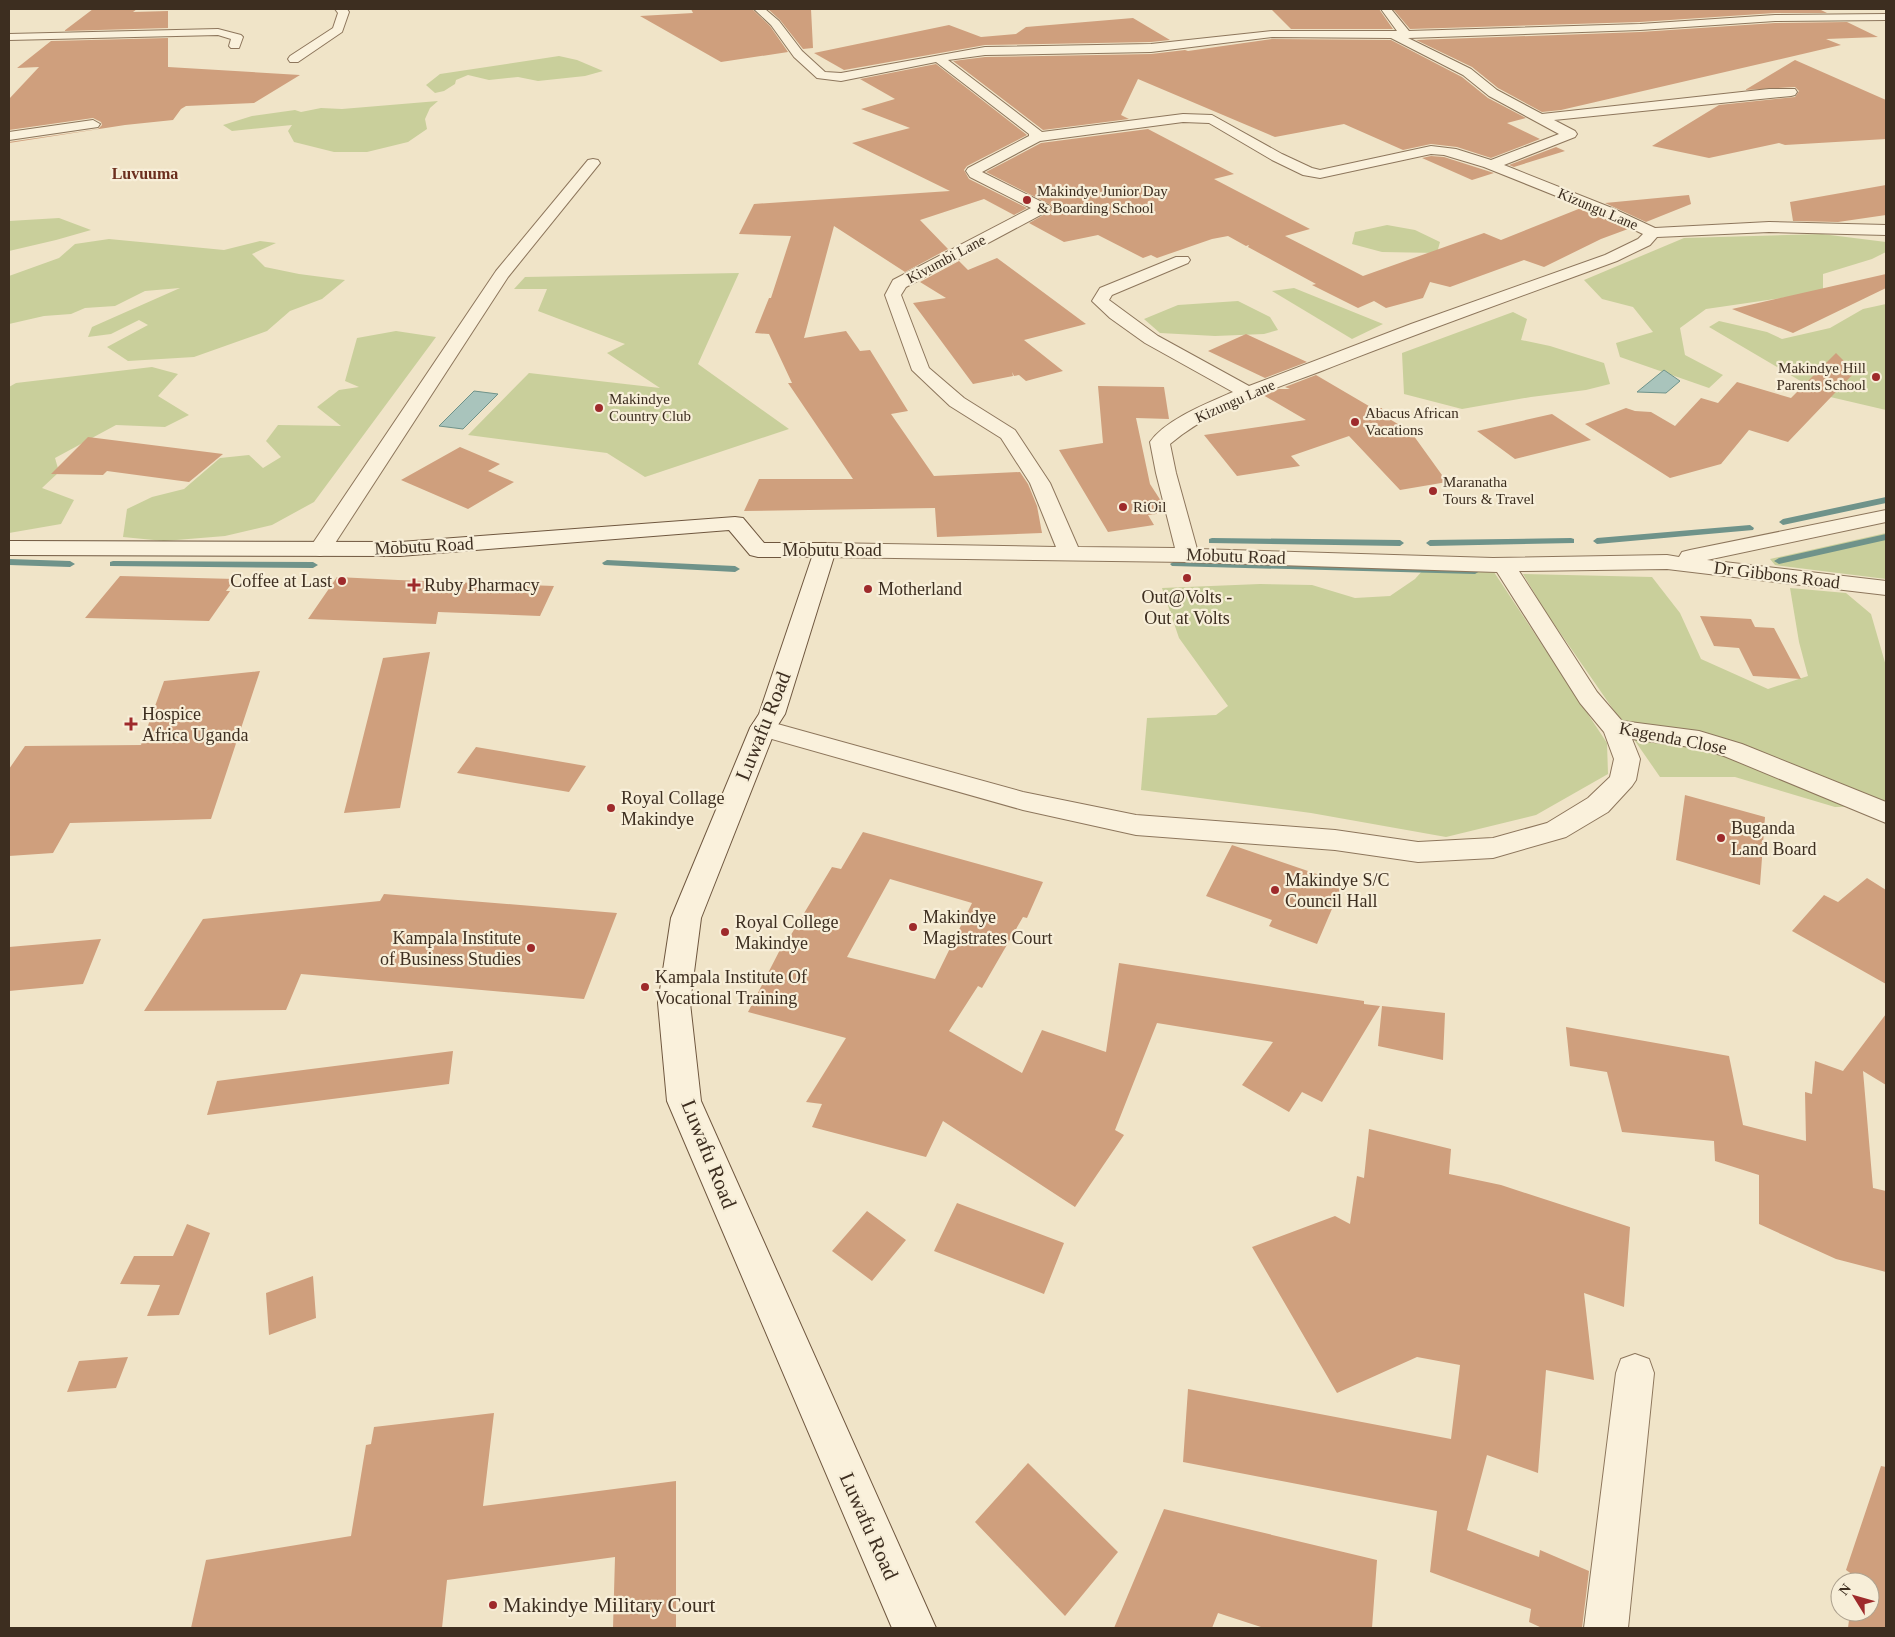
<svg xmlns="http://www.w3.org/2000/svg" width="1895" height="1637" viewBox="0 0 1895 1637" font-family="Georgia,serif">
<style>
.green{fill:#c9cf9b}
.water{fill:#a9c4bc;stroke:#6f938a}
.lines{fill:none;stroke-linecap:round;stroke-linejoin:round}
.stream{fill:#6f938a;fill-rule:evenodd}
.building{fill:#cf9f7d;fill-rule:evenodd}
.street-casing{stroke:#8d765c;stroke-width:2}
.secondary-casing{stroke:#6f573f;stroke-width:2}
.street{fill:#faf1dc;fill-rule:evenodd}
.secondary{fill:#faf1dc;fill-rule:evenodd}
.poi-dot{fill:#9e2a2b;stroke:#f7eed8;stroke-width:2}
.labels{text-anchor:middle;stroke-width:4.5;stroke-linejoin:round;paint-order:stroke}
.far-poi-label{font-size:15px;fill:#3d2e20;stroke:#f7eed8;text-anchor:start}
.far-street-label{font-size:15px;fill:#3d2e20;stroke:#f7eed8}
.far-quarter-label{font-size:16px;font-weight:bold;fill:#6b2e1e;stroke:#f7eed8}
.street-label{font-size:18px;fill:#3d2e20;stroke:#f7eed8}
.poi-label{font-size:18px;fill:#3d2e20;stroke:#f7eed8;text-anchor:start}
.near-street-label{font-size:21px;fill:#3d2e20;stroke:#f7eed8}
.near-poi-label{font-size:21px;fill:#3d2e20;stroke:#f7eed8;text-anchor:start}
</style>
<rect width="100%" height="100%" fill="#f0e4c8"/>
<path class="green" d="M559,56l18,4 26,11 -18,5 -47,5 -20,-4 -29,3 -21,-5 -12,5 -1,4 -11,7 -9,2 -9,-8 14,-11z
M438,101l-8,7 -5,11 2,10 -19,13 -41,10h-33l-40,-10 -6,-11 4,-6 -60,6 -9,-6 29,-9 43,-6 6,2 20,-4 21,1z
M59,218l32,12 -35,10 -47,11v-30z
M1387,225l28,5 25,12 -3,11 -55,-1 -30,-8 3,-12z
M1822,234l64,8v10l-14,7 -49,15v18l-117,17 -26,19 5,27 38,20 -14,13 -89,-31 -4,-14 37,-11 -20,-25 -31,-8 -18,-19 100,-42z
M109,239l115,11 36,-9 16,2 -24,11 13,13 34,7 46,6 -23,19 -32,12 -23,20 -73,26 -66,4 -21,-14 41,-22 -9,-5 -28,14 -23,3 4,-10 88,-39 -35,3 -30,15 -30,2 -14,6 -27,2 -35,8v-48l50,-18 16,-14z
M739,273l-41,91 91,65 -144,48 -38,-24 -139,-18 61,-62 131,15 -53,-35 18,-9 -87,-33 9,-22h-33l11,-12z
M1294,288l89,36 -31,15 -80,-48z
M1238,301l32,16 8,13 -14,4 -49,2 -55,-3 -16,-14 34,-14z
M1886,304v106l-60,-14 -117,-69 10,-6 48,11 15,7 48,-11 33,-19z
M1513,312l14,7 -6,21 29,6 54,17 6,21 -24,6 -55,7 -69,12 -58,-15 -2,-41z
M396,331l40,6 -122,165 -42,23 -47,11 -61,5 -41,-4 4,-28 25,-12 32,-8 36,-31 29,-3 14,13 18,-11 -15,-16 12,-16 63,1 -24,-19 22,-17 20,-3 -14,-6 12,-43z
M152,367l26,7 -20,22 31,19 -24,12 -49,-2 -61,33 4,14 -17,16 32,12 -13,24 -52,9v-146l7,-4z
M1886,533v46l-111,-14 -5,-6z
M1423,570l71,2 113,171 1,31 -72,41 -90,22 -135,-24 -170,-23 6,-72 69,-3 12,-9 -49,-68 -17,-50 98,-4 52,1 43,13 35,-2 25,-17z
M1523,574l129,3 28,36 21,46 67,30 40,-13 -9,-34 -9,-54 56,5 25,21 15,52v140l-51,1 -100,-30h-75l-115,-166z"/>
<path class="water" d="M1664,370l16,11 -14,12 -29,-1z
M474,391l24,3 -35,35 -24,-3z"/>
<g class="lines">
<path class="stream" d="M1886,497v6l-103,22 -4,-3 4,-3z
M1750,525l4,3 -1,2 -156,14 -4,-3 4,-3z
M1886,534v6l-107,24 -5,-3 5,-3z
M1212,538l188,2 4,3 -4,3 -191,-3v-4z
M1571,538l3,1v4l-144,3 -4,-3 4,-3z
M9,559l61,2 5,3 -5,3 -61,-2z
M607,560l128,6 5,3 -5,3 -131,-7 -2,-2z
M113,561l200,1 5,3 -5,3 -203,-2v-4z
M1175,561l300,7 5,3 -5,3 -303,-8 -2,-2z"/>
</g>
<path class="building" d="M93,9h44l-4,3 35,-1v17l-104,3z
M691,9h61l18,17 18,26 -67,10 -81,-46 53,-3z
M768,9h43l2,39 -10,1 -23,-29z
M1271,9h108l14,20h-102z
M1393,9h426l8,4h-52l-135,9 -230,7z
M1133,18l37,22 -19,2 -166,3 -141,25 -30,-17 135,-28 32,12 35,-3 10,-7z
M1847,22l31,15 -52,2 15,6 -280,65 -19,2 -44,-24 -26,-21 -56,-27 224,-8 135,-9z
M168,38v29l132,8 -46,28 -68,3 -5,3 -8,11 -48,5 -116,18v-1l89,-13 4,-4 -1,-3 -8,-4 -84,12v-31l30,-32 -22,1 34,-27z
M1272,39l119,1 71,37 26,21 38,20 -19,5 33,16 -49,19 -34,-11 -26,-3 -28,6 -59,-26 -69,13 -137,-58 -17,36 8,4 -86,11 -90,-69 32,-4 166,-3 34,-4 3,1z
M1795,60l91,40v39l-101,6 -6,-2 -70,15 -57,-12 67,-41 76,-8 4,-6 -4,-4 -50,3z
M936,64l91,71 -60,31 -3,4 5,9 58,29 -13,7 -30,-16 -64,21 28,29 -43,23 -71,-46 -30,112 42,-7 14,20 10,-1 38,61 -17,3 43,62 86,-4 8,12 9,22 5,27 -105,4 -2,-29 -191,3 15,-32h94l-65,-96h4l-23,-49 -14,-1 14,-35h2l20,-62 -52,-2 15,-30 196,-13 -98,-48 58,-15 -49,-19 34,-10 -35,-20z
M1148,129l86,45 -20,5 96,50 -25,7 78,40 121,-43 17,7 80,-32 47,21 -27,10 -57,28 -20,-7 -74,27 -20,-5 -7,16 -37,10 -12,-7 -16,7 -46,-23 4,-1 -68,-37 1,-2 -3,1 -18,-10 -16,3 -55,19 -6,-3 -8,3 -45,-23 -34,7 -35,-19 20,-11 4,-4 -4,-4 -63,-32 55,-29z
M1556,147l9,4 -51,16 -5,-2z
M1431,156l13,1 50,16 -22,7 -50,-22z
M1886,185v30l-48,7 -45,-1 -3,-19z
M1689,195l2,9 -45,18 -41,-19z
M997,258l89,66 -62,16 39,31 -37,10 -7,-6 -5,1 -2,-4 1,4 -40,8 -60,-81 33,-5 -26,-16 39,-21 9,9z
M1886,274v14l-93,45 -61,-24z
M1246,334l61,28 -42,16 -57,-27z
M1836,353l19,19 -67,70 -39,-12 -28,34 -51,14 -85,-54 41,-16 9,3 16,1 24,14 26,-28 17,5 19,-21 54,16z
M1316,375l58,34 8,-1 1,7 28,17 36,50 -47,8 -51,-54 -58,20 9,10 -63,10 -33,-41 102,-15 -43,-25 16,-6h11l-5,-2z
M1098,386l66,1 5,32 -33,-1 14,66 11,17 3,12 -16,2 6,10 -46,7 -49,-82 44,-7z
M1552,414l39,26 -76,19 -38,-28z
M88,437l135,17 -34,28 -82,-11 -4,4 -52,-1z
M460,447l40,17 -12,7 26,11 -46,27 -67,-29z
M120,576l115,3 -9,12h4l-21,30 -124,-3z
M337,577l61,3 156,6 -14,30 -102,-4 -2,12 -128,-5z
M1700,616l51,3 4,8 19,1 27,51 -48,-3 -14,-28 -25,-2z
M430,652l-30,156 -56,5 39,-155z
M260,671l-49,148 -141,4 -17,30 -44,3v-87l16,-23 116,-1 23,-64z
M476,747l110,19 -17,26 -112,-19z
M1685,795l80,22 -5,68 -84,-25z
M863,832l180,50 -16,36 -4,-1 -41,71 -4,-2 -29,45 73,42 20,-43 64,22 13,-89 245,38v3l16,2 -58,96 -20,-10 -13,20 -47,-27 31,-43 -116,-19 -42,107 9,5 -49,72 -132,-86 -17,36 -114,-30 10,-23 -16,-2 40,-64 -98,-26 36,-70 2,1 46,-76 9,2zM890,879l82,24 -37,76 -88,-22z
M1232,845l111,38 -26,61 -48,-18 3,-6 -66,-24z
M1867,878l19,12v94l-94,-53 32,-36 14,7z
M384,894l233,19 -33,86 -283,-25 -15,36 -142,1 59,-92 177,-18z
M101,939l-18,45 -74,7v-44z
M1382,1006l63,7 -2,47 -65,-14z
M1886,1014v71l-23,-14 10,117 13,3v81l-50,-13 -77,-35v-49l-44,-14 -1,-20 -92,-9 -15,-60 -37,-6 -4,-39 163,29 14,69 63,16 -1,-49 7,2 3,-33 28,10z
M453,1051l-4,33 -242,31 10,-34z
M1369,1129l82,20 -2,25 52,11 129,42 -6,80 -40,-14 10,87 -48,-10 -8,103 -51,-18 -20,75 72,27 1,-7 49,21 -7,57h-40l-13,-6 2,-13 -101,-37 7,-61 -254,-49 5,-73 263,50 9,-74 -43,-8 -80,36 -85,-146 83,-31 15,8 7,-48 7,2z
M957,1203l107,40 -20,51 -110,-43z
M867,1211l39,29 -34,41 -40,-30z
M187,1224l23,9 -31,82 -32,1 13,-31 -40,-1 14,-28h39z
M313,1276l3,42 -47,17 -3,-42z
M128,1357l-12,31 -49,4 12,-31z
M494,1413l-11,93 193,-25v147h-63l2,-71 -168,23 -5,48h-251l15,-68 145,-24 15,-91 5,-1 3,-17z
M1028,1463l90,89 -53,64 -90,-94z
M1881,1466l5,1v161h-38l2,-16h20v-30h-15l1,-5 -10,-7z
M1164,1509l213,51 -5,68h-108l-46,-15 -6,15h-98z"/>
<g class="lines">
<g class="street-casing">
<path id="street" d="M335,9h12l2,3 -7,20 -44,30h-8l-2,-3 2,-3 43,-28 5,-15z
M754,9h11l14,12 23,30 23,21 16,1 144,-26 166,-3 121,-13h125l-16,-22h10l18,22 231,-7 135,-9 111,-1v6l-111,1 -135,9 -232,8 63,31 26,21 45,24 227,-25h26l2,3 -2,3 -4,1 -237,24 21,11 2,3 -2,3 -71,28 108,43 43,20 114,-6 117,3v10l-117,-3 -112,5 -7,8 -33,16c-98,36 -196,71 -293,109 -52,20 -110,37 -154,74l6,29 21,76 296,9 174,-3 12,2 3,-5 8,-2 196,-40v12l-179,38 179,21v14l-219,-26 -148,2 78,121 25,29 77,10 43,13 144,58v21l-162,-67 -26,-8 -66,-9 8,20 -4,21 -4,6 -24,26 -42,25 -73,21 -75,4 -83,-12 -199,-15 -113,-25 -269,-76 -4,-6 4,-6 9,-2 260,72 113,23 199,15 83,12 75,-4 54,-15 41,-25 22,-21 4,-18 -10,-27 -24,-29 -83,-131 -309,-10 -363,-5 -8,-2 -3,-5 3,-5 8,-2 231,4 -26,-64 -29,-45 -51,-32 -38,-36 -27,-75 8,-15 138,-72 -61,-31 -4,-6 2,-3 61,-32v-2l-93,-72 -95,19 -24,-3 -23,-21 -23,-32zM1272,37l119,1 72,37 26,21 70,38 -68,26 -35,-11 -25,-3 -111,24 -8,-2 -30,-14 -70,-39 -29,-1 -141,18 -94,-72 37,-5 166,-3zM1183,122l26,1 63,37 31,15 17,3 111,-24 13,1 40,12 117,47 42,20 -5,5 -33,16 -194,69 -162,62 -91,-50 -49,-36 3,-5 76,-32 2,-3 -2,-3h-12l-76,31 -8,13 18,17 35,25 88,49c-25,11 -67,27 -83,50l6,31 19,75 -97,-1 -28,-64 -35,-53 -51,-32 -35,-30 -28,-73 5,-8 142,-76 3,-3 -3,-3 -66,-33 58,-31z
M218,29l23,6 2,2 -4,11h-8l-2,-2 2,-7 -13,-4 -209,5v-6z
M93,120l7,4 -2,3 -89,13v-8z
M593,159l5,1 2,3 -92,114 -180,277 -8,2 -8,-2 -3,-5 187,-278 92,-111z
M1635,1354l14,5 5,14 -26,255h-44l32,-255 5,-14z"/>
</g>
<g class="secondary-casing">
<path id="secondary" d="M735,517l8,1 21,25h61l8,2 3,5 -51,164 -9,14 -75,190 -11,85 11,98 235,527h-44l-225,-527 -9,-98 13,-85 79,-190 9,-14 53,-157h-54l-8,-2 -21,-25 -329,26 -391,-1v-14l391,1z"/>
</g>
<use href="#street" class="street"/>
<use href="#secondary" class="secondary"/>
</g>
<g class="poi-dot">
<circle cx="1027" cy="200" r="5"/>
<circle cx="1876" cy="377" r="5"/>
<circle cx="599" cy="408" r="5"/>
<circle cx="1355" cy="422" r="5"/>
<circle cx="1433" cy="491" r="5"/>
<circle cx="1123" cy="507" r="5"/>
<circle cx="1187" cy="578" r="5"/>
<circle cx="342" cy="581" r="5"/>
<path d="M411.5 577.5h5v5h5v5h-5v5h-5v-5h-5v-5h5z"/>
<circle cx="868" cy="589" r="5"/>
<path d="M128.5 716.5h5v5h5v5h-5v5h-5v-5h-5v-5h5z"/>
<circle cx="611" cy="808" r="5"/>
<circle cx="1721" cy="838" r="5"/>
<circle cx="1275" cy="890" r="5"/>
<circle cx="913" cy="927" r="5"/>
<circle cx="725" cy="932" r="5"/>
<circle cx="531" cy="948" r="5"/>
<circle cx="645" cy="987" r="5"/>
<circle cx="493" cy="1605" r="5"/>
</g>
<g class="labels">
<g class="far-poi-label">
<text x="1037" y="196">Makindye Junior Day<tspan x="1037" dy="17">&amp; Boarding School</tspan></text>
<text x="1866" y="373" text-anchor="end">Makindye Hill<tspan x="1866" dy="17">Parents School</tspan></text>
<text x="609" y="404">Makindye<tspan x="609" dy="17">Country Club</tspan></text>
<text x="1365" y="418">Abacus African<tspan x="1365" dy="17">Vacations</tspan></text>
<text x="1443" y="487">Maranatha<tspan x="1443" dy="17">Tours &amp; Travel</tspan></text>
<text x="1133" y="512">RiOil</text>
</g>
<g class="far-street-label">
<text transform="translate(1598 209) rotate(23)" y="5">Kizungu Lane</text>
<text transform="translate(946 259) rotate(-28)" y="5">Kivumbi Lane</text>
<text transform="translate(1235 401) rotate(-24)" y="5">Kizungu Lane</text>
</g>
<g class="far-quarter-label">
<text x="145" y="179">Luvuuma</text>
</g>
<g class="street-label">
<text transform="translate(424 546) rotate(-3)" y="6">Mobutu Road</text>
<text x="832" y="556">Mobutu Road</text>
<text transform="translate(1236 556) rotate(2)" y="6">Mobutu Road</text>
<text transform="translate(1777 575) rotate(7)" y="6">Dr Gibbons Road</text>
<text transform="translate(1673 738) rotate(11)" y="6">Kagenda Close</text>
</g>
<g class="poi-label">
<text x="332" y="587" text-anchor="end">Coffee at Last</text>
<text x="424" y="591">Ruby Pharmacy</text>
<text x="878" y="595">Motherland</text>
<text x="1187" y="603" text-anchor="middle">Out@Volts -<tspan x="1187" dy="21">Out at Volts</tspan></text>
<text x="142" y="720">Hospice<tspan x="142" dy="21">Africa Uganda</tspan></text>
<text x="621" y="804">Royal Collage<tspan x="621" dy="21">Makindye</tspan></text>
<text x="1731" y="834">Buganda<tspan x="1731" dy="21">Land Board</tspan></text>
<text x="1285" y="886">Makindye S/C<tspan x="1285" dy="21">Council Hall</tspan></text>
<text x="923" y="923">Makindye<tspan x="923" dy="21">Magistrates Court</tspan></text>
<text x="735" y="928">Royal College<tspan x="735" dy="21">Makindye</tspan></text>
<text x="521" y="944" text-anchor="end">Kampala Institute<tspan x="521" dy="21">of Business Studies</tspan></text>
<text x="655" y="983">Kampala Institute Of<tspan x="655" dy="21">Vocational Training</tspan></text>
</g>
<g class="near-street-label">
<text transform="translate(763 726) rotate(-68)" y="7">Luwafu Road</text>
<text transform="translate(709 1154) rotate(68)" y="7">Luwafu Road</text>
<text transform="translate(869 1526) rotate(66)" y="7">Luwafu Road</text>
</g>
<g class="near-poi-label">
<text x="503" y="1612">Makindye Military Court</text>
</g>
</g>
<rect width="1895" height="1637" fill="none" stroke="#3d2e20" stroke-width="20"/>
<g transform="translate(1855 1597) rotate(307)"><circle r="24" fill="#f7eed8" stroke="#ada18e"/>
<path d="M0-4L9 19L0 12L-9 19Z" fill="#9e2a2b"/>
<text y="-8" font-size="14" font-weight="bold" text-anchor="middle" fill="#3d2e20">N</text>
</g>
</svg>
